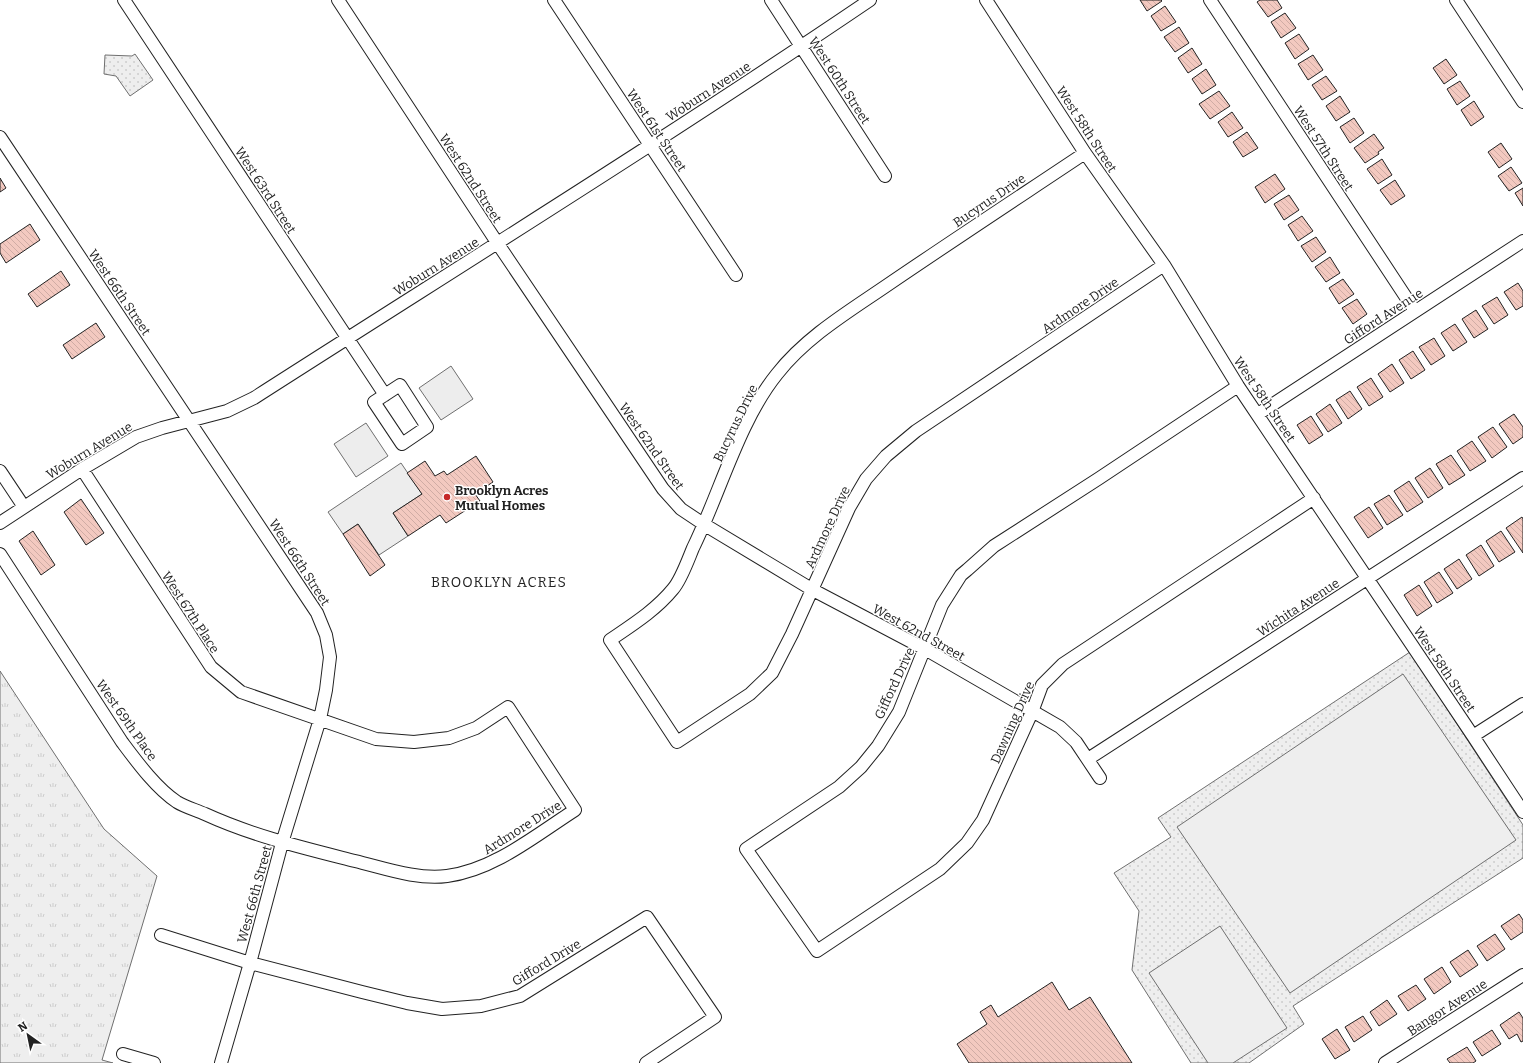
<svg xmlns="http://www.w3.org/2000/svg" width="1523" height="1063" viewBox="0 0 1523 1063" font-family="Bitter,serif">
<style>
.grass{fill:url(#grass-tufts);stroke:#6f6f6f}
.park{fill:url(#park-dots);stroke:#6f6f6f}
.pitch{fill:#eee;stroke:#6f6f6f}
.parking{fill:#ededed;stroke:#6f6f6f}
.building{fill:url(#building-back-hatch);stroke:#222}
.lines{fill:none;stroke-linecap:round;stroke-linejoin:round}
.street-casing{stroke:#222;stroke-width:14}
.street{stroke:#fff;stroke-width:12}
.poi-dot{fill:#c62828;stroke:#fff;stroke-width:1.5}
.labels{text-anchor:middle;stroke-width:3;stroke-linejoin:round;paint-order:stroke}
.street-label{font-size:13px;fill:#222;stroke:#fff}
.poi-label{font-size:13px;font-weight:bold;fill:#222;stroke:#fff;text-anchor:start}
.neighbourhood-label{font-size:14px;letter-spacing:1px;fill:#222;stroke:#fff}
</style>
<defs>
<pattern id="grass-tufts" width="24" height="20" patternUnits="userSpaceOnUse"><rect width="24" height="20" fill="#eee"/><path d="M3 7l-1-3M5 7V3M7 7l1-3M15 17l-1-3M17 17v-4M19 17l1-3" fill="none" stroke="#ccc"/></pattern>
<pattern id="park-dots" width="8" height="8" patternUnits="userSpaceOnUse"><rect width="8" height="8" fill="#eee"/><path d="M2 2h.1M6 6h.1" fill="none" stroke="#ccc" stroke-width="1.8" stroke-linecap="round"/></pattern>
<pattern id="building-back-hatch" width="6" height="6" patternUnits="userSpaceOnUse"><rect width="6" height="6" fill="#f3c9c0"/><path d="M-1 5l2 2M0 0l6 6M5-1l2 2" fill="none" stroke="#d0aca5"/></pattern>
</defs>
<rect width="100%" height="100%" fill="#fff"/>
<path class="grass" d="M0,671l104,158 53,47 -55,184 11,3h-113z"/>
<path class="park" d="M135,54l18,26 -23,16 -14,-20 -12,-2 1,-19 27,1z
M1410,652l113,173v33l-230,148 11,18 -55,39h-58l-59,-93 7,-59 -25,-38 57,-36 -13,-19z"/>
<path class="pitch" d="M1403,674l113,166 -226,153 -113,-166z
M1220,926l67,102 -54,35h-25l-59,-90z"/>
<path class="parking" d="M451,366l22,33 -32,21 -22,-32z
M366,423l22,33 -32,21 -22,-33z
M401,463l21,31 -29,19 15,23 -29,19 -21,-31 -15,10 -15,-22z"/>
<path class="building" d="M1140,0h21l1,1 -15,10z
M1260,0h17l5,8 -14,9 -11,-15z
M1165,6l11,16 -15,9 -10,-15z
M1285,13l11,15 -15,10 -10,-16z
M1179,27l10,16 -14,9 -11,-15z
M1299,34l10,15 -14,10 -10,-16z
M1192,48l10,16 -14,9 -10,-15z
M1313,55l10,15 -15,10 -10,-16z
M1446,59l11,16 -13,9 -11,-16z
M1206,69l10,16 -14,9 -10,-15z
M1326,76l11,15 -15,9 -10,-15z
M1460,81l10,15 -13,9 -10,-16z
M1219,91l11,15 -20,13 -11,-15z
M1340,96l10,16 -14,9 -10,-15z
M1474,101l10,16 -13,9 -10,-16z
M1232,112l11,16 -15,9 -10,-15z
M1354,118l10,15 -14,10 -10,-16z
M1247,132l11,16 -15,9 -10,-15z
M1374,134l10,14 -6,4 1,2 -14,9 -11,-15z
M1501,143l11,16 -13,9 -11,-16z
M1382,159l10,16 -14,9 -11,-15z
M1511,167l11,16 -13,8 -11,-15z
M1275,174l10,15 -20,14 -10,-16z
M0,178l6,10 -6,4z
M1395,180l10,16 -14,9 -11,-15z
M1523,188v18l-8,-13z
M1289,195l10,15 -15,10 -10,-16z
M1302,216l11,15 -15,10 -10,-16z
M30,224l10,16 -34,23 -6,-10v-9z
M1316,237l10,15 -14,10 -11,-16z
M1330,257l10,16 -14,9 -11,-15z
M61,271l9,14 -33,22 -9,-13z
M1343,279l11,15 -15,10 -10,-16z
M1518,283l5,8v15l-7,4 -12,-18z
M1497,297l11,18 -14,9 -12,-18z
M1357,299l10,15 -14,10 -11,-16z
M1476,310l12,19 -14,9 -12,-19z
M96,323l9,14 -33,22 -9,-14z
M1455,324l12,18 -14,9 -12,-18z
M1434,338l11,18 -14,9 -12,-18z
M1413,351l12,19 -14,9 -12,-19z
M1392,364l12,19 -14,9 -12,-18z
M1371,378l12,19 -14,9 -12,-19z
M1350,391l12,18 -14,10 -12,-19z
M1330,404l12,19 -14,9 -12,-18z
M1514,414l9,13v10l-10,7 -14,-20z
M1311,416l12,19 -14,9 -12,-19z
M1493,427l14,20 -15,11 -14,-21z
M1472,441l14,20 -16,10 -13,-20z
M1451,455l14,20 -16,10 -13,-21z
M476,456l17,26 -18,12 5,7 -34,22 -6,-8 -32,21 -15,-23 29,-19 -15,-21 18,-12 10,15 9,-5 3,4z
M1430,468l13,20 -15,10 -13,-20z
M1409,481l14,21 -16,10 -13,-21z
M1389,495l14,20 -16,10 -13,-21z
M81,499l23,34 -18,12 -22,-33z
M1369,507l14,21 -15,10 -14,-21z
M1522,517l1,2v34l-17,-25z
M358,524l27,41 -15,11 -27,-42z
M33,531l22,34 -14,10 -22,-34z
M1501,531l14,21 -16,10 -13,-21z
M1481,545l13,21 -15,10 -13,-21z
M1459,559l13,20 -15,10 -13,-20z
M1439,572l14,21 -16,10 -13,-21z
M1419,585l13,21 -15,10 -13,-21z
M1519,914l4,6v12l-12,8 -10,-14z
M1495,934l10,15 -18,12 -10,-15z
M1468,950l10,15 -18,12 -10,-15z
M1442,967l9,15 -17,12 -10,-15z
M1052,982l17,28 21,-13 42,66h-163l-12,-19 30,-20 -7,-12 11,-7 7,12z
M1416,985l10,14 -18,12 -10,-15z
M1387,1000l10,14 -18,12 -9,-14z
M1519,1012l4,6v23l-2,1 -4,-8 -8,5 -9,-14z
M1363,1016l9,14 -18,12 -9,-15z
M1337,1029l13,21 -15,9 -13,-20z
M1492,1030l9,14 -19,12 -9,-14z
M1467,1047l9,14 -3,2h-23l-3,-4z"/>
<g class="lines">
<g class="street-casing">
<path id="street" d="M124,0l261,395
M338,0l160,244 165,245 18,20 24,16 108,65 112,59 135,78 16,15 24,36
M554,0l182,275
M771,0l114,176
M986,0l99,153 79,112 74,121 235,350 50,76
M1210,0l205,311
M1456,0l67,102
M0,137l317,476 9,22 4,22 -4,33 -6,29 -38,124 -32,120 -29,100
M1085,153c-66,44 -133,88 -199,133 -38,26 -80,51 -109,88 -38,47 -57,119 -84,174 -5,12 -12,32 -20,41 -17,21 -41,36 -63,51l67,102 73,-48 22,-21 20,-39 57,-126 17,-29 20,-23 30,-25 248,-166
M400,385l27,42 -25,17 -28,-42z
M1238,386l-140,93 -104,67 -27,24 -6,5 -19,30 -43,107 -21,34 -17,21 -22,20 -93,62 71,102 123,-82 27,-26 16,-23 49,-108 10,-27 21,-21 251,-166
M1258,414l265,-173
M0,471l24,36
M0,523l82,-54 54,-32 26,-9 65,-17 27,-13c206,-132 414,-261 616,-398
M0,554l122,188c15,20 34,46 55,60 8,5 19,8 28,12 48,22 99,34 150,47 29,7 62,19 92,15 47,-6 89,-41 128,-66l-67,-103 -32,21 -27,10 -35,4 -38,-3 -135,-47 -30,-25 -129,-198
M1473,736l50,-32
M1088,759l435,-281
M161,935l89,28 112,29 45,11 35,6 39,-3 39,-10 127,-79 68,100 -69,46
M123,1054l31,9
M1385,1063l138,-88"/>
</g>
<use href="#street" class="street"/>
</g>
<circle class="poi-dot" cx="447" cy="497" r="4"/>
<g class="labels">
<g class="street-label">
<text transform="translate(840 80) rotate(57)" y="5">West 60th Street</text>
<text transform="translate(708 91) rotate(-33)" y="5">Woburn Avenue</text>
<text transform="translate(1087 129) rotate(57)" y="5">West 58th Street</text>
<text transform="translate(657 130) rotate(56)" y="5">West 61st Street</text>
<text transform="translate(1324 148) rotate(57)" y="5">West 57th Street</text>
<text transform="translate(471 178) rotate(57)" y="5">West 62nd Street</text>
<text transform="translate(266 190) rotate(57)" y="5">West 63rd Street</text>
<text transform="translate(989 200) rotate(-34)" y="5">Bucyrus Drive</text>
<text transform="translate(436 266) rotate(-32)" y="5">Woburn Avenue</text>
<text transform="translate(120 292) rotate(56)" y="5">West 66th Street</text>
<text transform="translate(1080 305) rotate(-34)" y="5">Ardmore Drive</text>
<text transform="translate(1383 316) rotate(-33)" y="5">Gifford Avenue</text>
<text transform="translate(1265 399) rotate(56)" y="5">West 58th Street</text>
<text transform="translate(735 423) rotate(-64)" y="5">Bucyrus Drive</text>
<text transform="translate(652 446) rotate(55)" y="5">West 62nd Street</text>
<text transform="translate(89 450) rotate(-31)" y="5">Woburn Avenue</text>
<text transform="translate(827 527) rotate(-65)" y="5">Ardmore Drive</text>
<text transform="translate(300 562) rotate(57)" y="5">West 66th Street</text>
<text transform="translate(1298 607) rotate(-33)" y="5">Wichita Avenue</text>
<text transform="translate(191 612) rotate(57)" y="5">West 67th Place</text>
<text transform="translate(919 632) rotate(29)" y="5">West 62nd Street</text>
<text transform="translate(1445 669) rotate(56)" y="5">West 58th Street</text>
<text transform="translate(894 683) rotate(-65)" y="5">Gifford Drive</text>
<text transform="translate(127 720) rotate(55)" y="5">West 69th Place</text>
<text transform="translate(1012 722) rotate(-66)" y="5">Dawning Drive</text>
<text transform="translate(522 827) rotate(-32)" y="5">Ardmore Drive</text>
<text transform="translate(254 894) rotate(-75)" y="5">West 66th Street</text>
<text transform="translate(546 962) rotate(-31)" y="5">Gifford Drive</text>
<text transform="translate(1447 1007) rotate(-33)" y="5">Bangor Avenue</text>
</g>
<g class="poi-label">
<text x="455" y="495">Brooklyn Acres<tspan x="455" dy="15">Mutual Homes</tspan></text>
</g>
<g class="neighbourhood-label">
<text x="499" y="587">BROOKLYN ACRES</text>
</g>
</g>
<g transform="translate(28 1035) rotate(327)" stroke="#ffffff" stroke-width="3" paint-order="stroke">
<path d="M0-3L7 15L0 10L-7 15Z" fill="#222222"/>
<text y="-6" font-size="11" font-weight="bold" text-anchor="middle" fill="#222222">N</text>
</g>
</svg>
